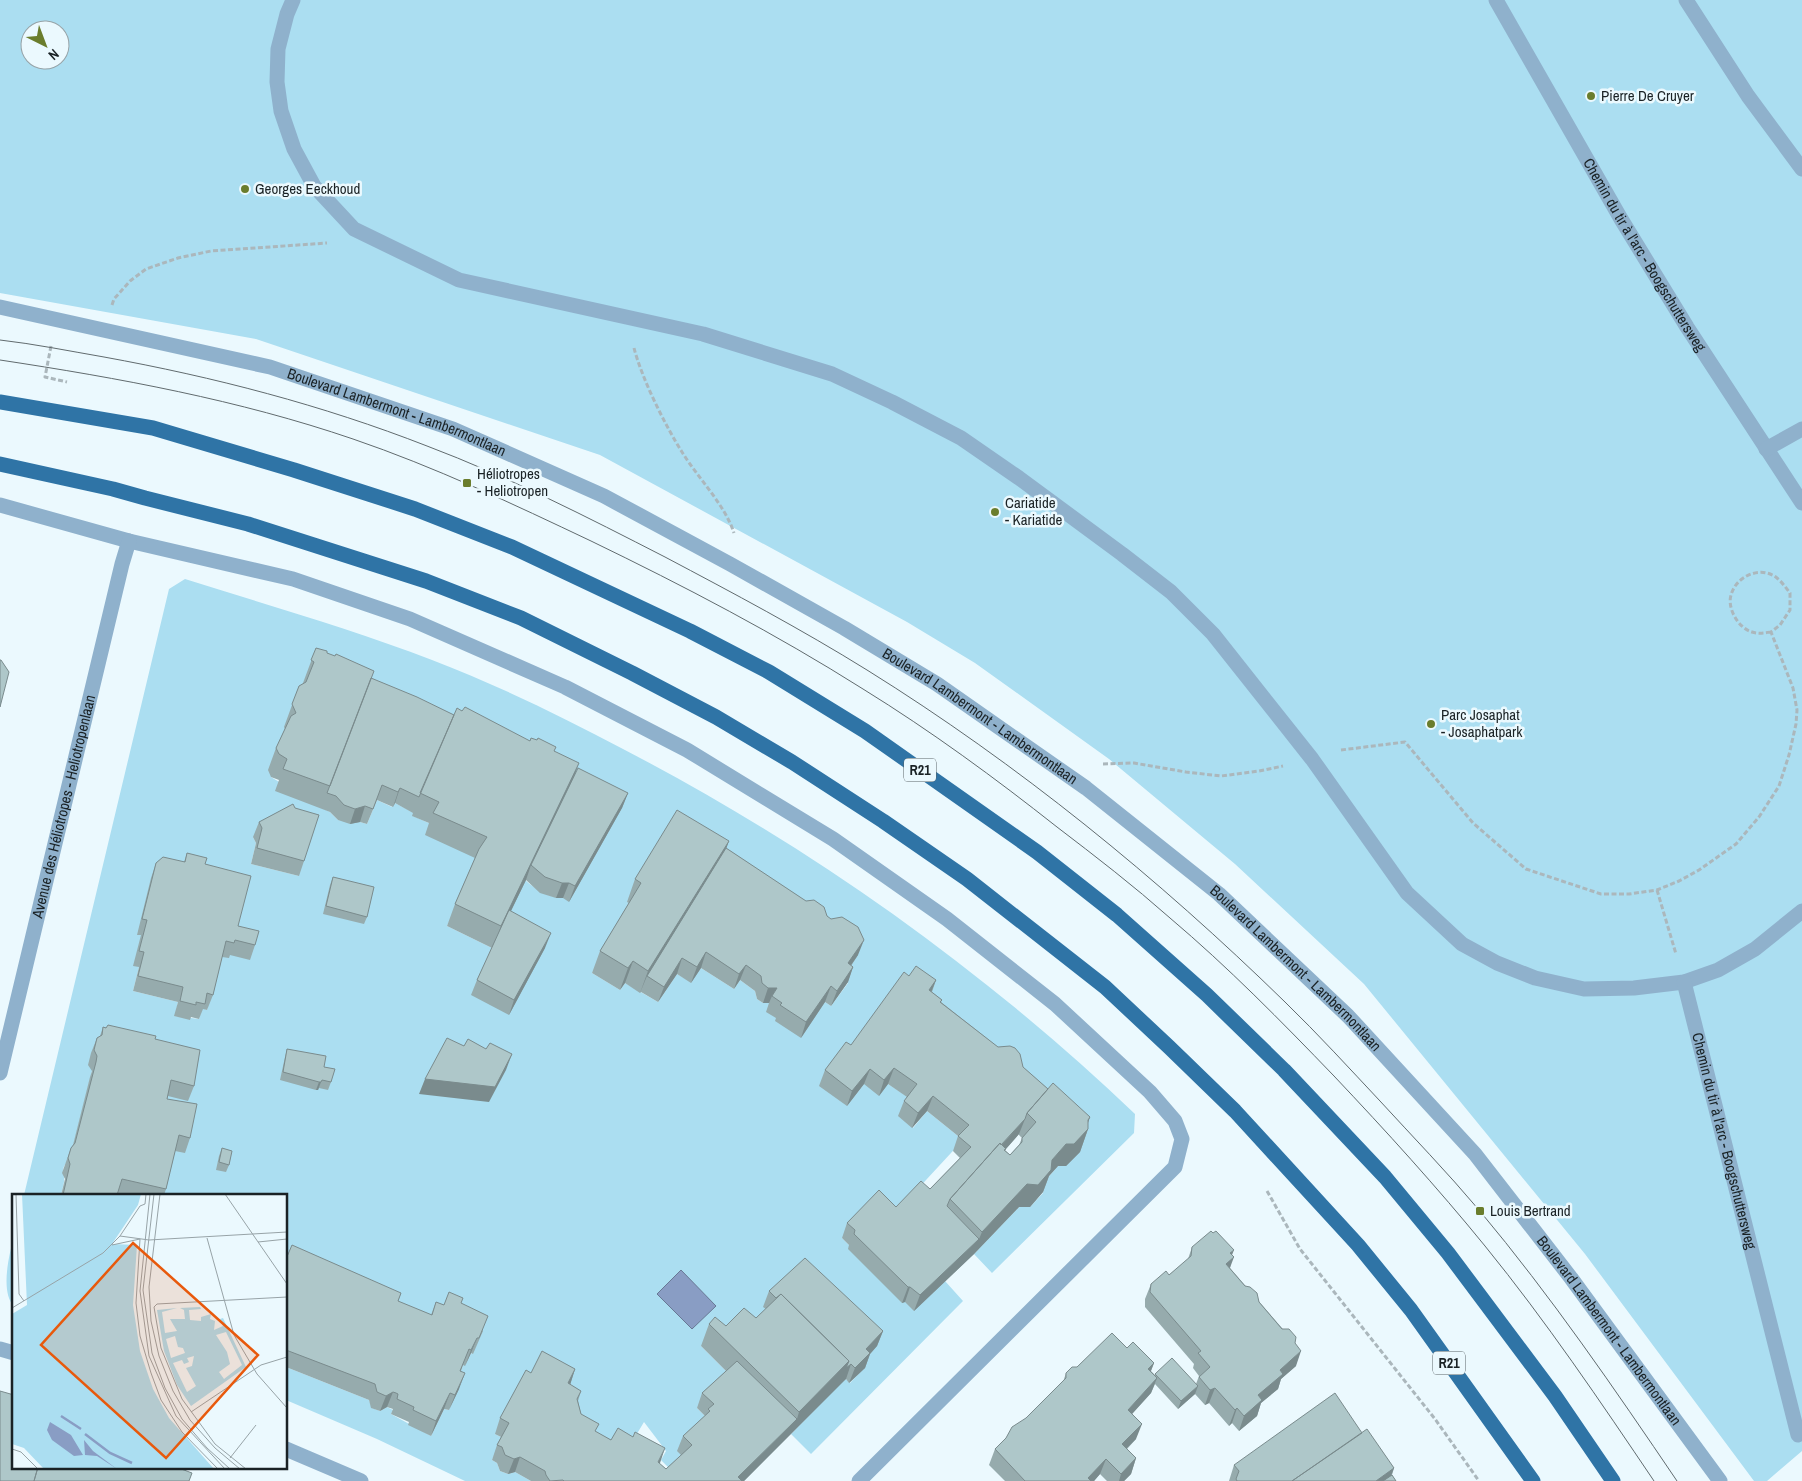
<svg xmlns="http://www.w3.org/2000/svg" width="1802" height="1481" viewBox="0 0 1802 1481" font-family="'Archivo Narrow',sans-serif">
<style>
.green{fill:#abdef1;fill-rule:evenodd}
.water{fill:#899dc4;stroke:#687894}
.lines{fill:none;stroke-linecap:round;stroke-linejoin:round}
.path{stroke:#abb7bc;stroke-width:3;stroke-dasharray:5 2.5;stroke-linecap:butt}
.street{stroke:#8fb1cc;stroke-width:15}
.primary{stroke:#2f74a6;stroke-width:15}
.tram{stroke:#616b6e;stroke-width:1}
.wall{fill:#96abad;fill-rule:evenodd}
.shaded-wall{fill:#7a8b8d}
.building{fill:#aec7c9;stroke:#7a8b8d}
.poi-dot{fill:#6a7d2d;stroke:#ebf9fe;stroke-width:2}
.labels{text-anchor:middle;stroke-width:5;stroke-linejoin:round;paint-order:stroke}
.shield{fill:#ebf9fe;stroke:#596266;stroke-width:1}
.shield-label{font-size:14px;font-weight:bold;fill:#1a2225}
.poi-label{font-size:15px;fill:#1a2225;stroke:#ebf9fe;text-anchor:start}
.street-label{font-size:15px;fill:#1a2225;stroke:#ebf9fe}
.inset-river{fill:none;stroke:#899dc4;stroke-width:2.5}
.inset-road{fill:none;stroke:#97a3a7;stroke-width:1}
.view{fill:#e8590c;fill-opacity:0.15;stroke:#e8590c;stroke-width:2.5}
.inset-edge{fill:none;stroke:#1a2225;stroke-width:2.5}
</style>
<rect width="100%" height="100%" fill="#ebf9fe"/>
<path class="green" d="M0,0h1802v1451l-35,30h-13l-169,-227 -221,-270 -129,-120 -126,-105 -134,-96 -68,-41 -307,-167 -344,-116 -256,-46zM30,30h30v30h-30z
M185,579c82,26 167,50 247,81 65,25 129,56 191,89 187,97 360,220 512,365l-1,19 -142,140 -18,-19 45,-47h11l13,-14 1,-11 14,-16h8l-143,-161 -76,101 17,-22h24l23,15 2,29 14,-17 36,29 -49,53 2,3 -74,42 72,72 31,-29 18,20 -152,153 -20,-20 50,-51 5,-4 4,4 14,-15 -100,-62 8,10 -71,30 30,30 -34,32 11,11 -30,32 9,10 -13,12 -13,-13 5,-9 -22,-29 -15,25 -134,-13 8,4 -11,22 5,3 3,8 8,3 7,-2 16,9h-66l-88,-42 -91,-39v-33l83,33 3,8 8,3 7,-4 6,3 -2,4 40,22 13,-27 5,1 6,-24 8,-21h2l6,-12 2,1 -35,-34 -152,-59v-66h-123l-71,-124 -22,88c-11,10 -5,13 -6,23 -1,4 -2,9 -3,13h-37l145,-606zM306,684l257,214c-16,-1 -25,-7 -38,-18l-33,68 -45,-22 32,-67 -48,-35 -18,-8 1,-3 -19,-10 -3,4 -15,-7 -10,24 -7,-2 -22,-2 -8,-8 -8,-4 -51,-31 17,-41zM253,837l46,39 -48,-12 5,-21zM633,905l214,77 1,1 -17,23 -6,-4 -62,1 -6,-4 -2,-8 -15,-11 -6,9 -33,-21 -10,14 -14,-8 -19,28 -33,-19 -5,7 -28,-17zM141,935l112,11 -23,9 -10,1 -13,54 -5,-2 -3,11 -24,-3 3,-14 -45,-11 6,-24z
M14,1236v71c-14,-16 -5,-51 0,-71z"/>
<path class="water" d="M681,1270l35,36 -24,23 -35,-35z"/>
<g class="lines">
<path class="path" d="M112,305l2,-6 16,-18 16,-12 32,-11 33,-7 116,-8
M51,346l-6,31 22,5
M634,348c8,31 31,77 48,104 16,26 43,53 52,81
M1341,750l64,-8 68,81 53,46 75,25h28l28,-4 22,-9 20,-11 37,-26 23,-27 20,-31 10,-31 7,-31 1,-14 -4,-22 -22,-56 9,-7 10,-15v-17c-4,-5 -8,-11 -13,-15 -16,-13 -41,-2 -46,17 -4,13 7,33 21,37 6,2 12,1 19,0
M1103,764l31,-1 52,9 35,4 38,-5 24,-5
M1657,890l19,64
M1267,1191l33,58 135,170 44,62"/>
<g class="street">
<path d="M293,0l-6,14 -9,35 -1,33 4,29 13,38 20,37 40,43 105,51 244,54 129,40 60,28 69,36 58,40 103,76 49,38 42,42 99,125 95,134 55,51 35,19 38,15 49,11 50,-1 50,-6 34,-12 37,-21 47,-38"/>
<path id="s1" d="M1496,0l125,219 66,108 115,176"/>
<path d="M1686,0l62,96 54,73"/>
<path id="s2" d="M0,307l270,60 183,62 151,67 126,68 114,64 93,56 149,104 133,106 129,122 127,138 96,124 149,203"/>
<path d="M1766,449l36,-20"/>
<path d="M0,505l129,36 164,38 117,40 155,68 122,63 146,89 114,80 108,85 95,88 25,29 7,18 -7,28 -316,314"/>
<path id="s3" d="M1684,982l114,453"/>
<path id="s4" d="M0,1073l122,-509 7,-23"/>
<path d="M0,1349l14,4"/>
<path d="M286,1449l75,32"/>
</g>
<path class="primary" d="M0,402l153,26 141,42 121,39 97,38 178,84 79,41 96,59 172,121 80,63 90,80 77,75 101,107 63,76 107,143 58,85
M0,464l113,25 32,9 103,26 178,57 95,37 111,55 84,44 76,45 91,59 84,58 138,108 64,60 66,64 123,134 53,65 122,171"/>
<path class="tram" d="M0,340c35,4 69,11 104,17 110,20 218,48 323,89 82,31 160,71 238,111 68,36 136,72 202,113 151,94 291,208 418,332 33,32 64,66 95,99 33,36 67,71 99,109 72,86 135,178 198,271
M0,360c119,18 239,40 353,79 82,28 160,65 238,102 93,45 185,93 272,148 68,42 132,89 194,138 38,29 77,59 113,91 58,49 111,103 164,158 52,55 103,111 151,170 61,75 115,155 169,235"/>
</g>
<path class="wall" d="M316,648l11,5 44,26 83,36 76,26 24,10 22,22 52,20 -6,15 -53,94 -6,-4h-7l-16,-5 -14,-13 -15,31 34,37 -36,67 -38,-20 6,-15 15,-32 -45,-22 8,-22 20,-46 -50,-23 4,-12 -17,-7 1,-3 -18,-10 -2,4 -16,-7 -10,24 -7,-2 -10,2 -12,-4 -8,-8 -55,-21 4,-11 -8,-3 -3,-7 8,-22 9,-19 -1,-2 15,-41 5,-3h-1z
M259,822l45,39 -5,15 -48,-12 5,-21 -3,-6z
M729,841l-3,7 101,68 31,39 -7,11 2,1 -5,15 -17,24 -6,-4 -24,36 -26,-17 1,-3 -10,-6 3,-9h-6l-6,-4 -2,-8 -15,-11 -6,9 -33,-21 -10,15 -14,-9 -19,28 -17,-10 -1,1 -15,-10 -5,7 -28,-17 8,-22 29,-48 -2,-1 8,-23z
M187,853l18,11 33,62 17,19 -5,15 -20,-5 -1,3 -7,-1 -9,38 -6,15 -4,-1 -4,10 -8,-2 -1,3 -16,-4 4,-14 -45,-11 6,-24 -6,-1 8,-31h-4l14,-57 5,-15 28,-1z
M333,877l34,40 -3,7 -41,-10 7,-29z
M909,976l27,4 -4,12 10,8 -1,2 82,65 25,22 42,28 -2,6v6l-8,23 -14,14h-8l-9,10 -6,16 -13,15h-11l-45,47 -60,57 -9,-9 -3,1 -54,-54 1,-4 -7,-7 5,-15 49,-16 34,-18 30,-31 -7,-7 5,-15 -31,-25 -15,17 -14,-12 6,-15 3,-4 -19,-13 -9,12 -15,-12 -17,22 -28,-20 6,-16 26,-25zM1019,1134v1l3,3 -3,7 -9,10 -5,-5z
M103,1027l52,12 39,47 -6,15 -20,-5 -1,3 23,39 -5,15 -10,-2 -9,38 -2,6h-103l4,-16 -3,-6 9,-25 2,-3 17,-68 2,-6 -4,-6 3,-12 6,-15 3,-2z
M287,1049l37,18 7,15 -3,8 -9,-2 -1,2h-2l-36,-10 5,-23z
M222,1148l7,17 -3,7 -10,-2 3,-14z
M1192,1247l40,8 -2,13 65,75 1,23 -15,13 -3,10 -17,14 -4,13 -18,15 -7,-8 -3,3 -20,-23 -4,2 -10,-11 -17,15 -23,-25 -4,9 -19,21 4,25 -9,10 9,9 -5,16 -7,7h-17l-7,-7 -6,7h-89l-16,-16 6,-16 68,-67 3,-9 11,-6 50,-19 27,15 -3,8 4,4v-1l41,10 3,-8 -6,-8 1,-4 -49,-57v-8l6,-15 18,-9 19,-16z
M286,1259l115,34 -3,9 33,13 5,-13 8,3 17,-2 22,28 -10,23 -2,-1 -6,13 -2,-1 -2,6 -2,18 -10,21 -5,-1 -13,27 -23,-11 1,-3 -18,-8 2,-5 -6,-2 -7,4 -9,-3 -2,-8 -83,-33z
M769,1291l114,40 -6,15 -7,8 -5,14 -16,15 -3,-4 -5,4 -97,98h-213l-16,-9 -7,2 -8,-3 -3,-8 -5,-3 5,-15 4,-8 -6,-3 5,-16 31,-45 44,-4 -5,16 11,6 -3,10 3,13 15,18 15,8 48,24 7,5 15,-14 -4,-4 6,-15 22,-20 -8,-8 5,-15 24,-22 -25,-25 8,-22 17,2 30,-8 10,-9 -3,-2z
M1362,1433l32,35 -2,7 4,6h-167l5,-16z"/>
<path class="shaded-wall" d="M579,763l-8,23 -40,79 -5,15 -33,68 8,-22z
M400,788l-5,15 -2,4 5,-15z
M628,793l-6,15 -53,94 6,-16z
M365,806l-5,16 -10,2 5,-15z
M729,841l-8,22 -74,113 -7,17 8,-22z
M562,883h7l-6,15h-7z
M551,933l-6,15 -36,67 5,-15z
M864,940l-6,15 -16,23 6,-15z
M706,952l-5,16 -10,15 6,-16z
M682,958l-5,16 -19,28 6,-15z
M633,961l-8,22 -5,7 8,-22z
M746,965l-6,15 -6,9 5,-15z
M853,967l-5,15 -17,24 6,-15z
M936,980l-6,15 -1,-5z
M831,986l-6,16 -24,36 5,-16z
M768,988h9l-5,8 -3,7h-6z
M512,1054l-6,16 -17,32 -70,-8 6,-15z
M894,1068l-6,16 -9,12 5,-16z
M870,1069l-6,15 -17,22 5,-15z
M319,1082h2l-3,8h-2z
M933,1096l-6,15 -15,17 6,-15z
M1090,1117l-6,16 4,-4 -8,23 -14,14h-8l-9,10 -6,16 -13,15h-11l-45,47 -60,57 6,-16 59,-56 3,-7 45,-48 25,-24z
M1025,1119l-6,15 -14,16 -8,21 -45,30z
M1234,1250l-4,10 4,-3 -6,16 -8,6 10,-26z
M908,1287h2l-5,15 -3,1z
M883,1331l-6,15 -7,8 -5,14 -16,15 6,-15 11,-19z
M477,1338l-6,15 -6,13 6,-16z
M1301,1351l-5,15 -15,13 -3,10 -17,14 -4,13 -18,15 5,-15 14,-21 22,-25z
M849,1361l2,3 -5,15 -102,102h-7l1,-4 59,-58 2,-7z
M1154,1363l-6,15v-9z
M575,1369l-5,16 -2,-2z
M465,1373l-6,16 -10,21 6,-15z
M1157,1378l-6,15 -29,32 6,-15z
M1198,1386l-3,8 -17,15 3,-8z
M1215,1388l-6,15 -4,2 5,-15z
M393,1392l-6,15 -7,4 6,-15z
M450,1393l-6,16 -13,27 5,-15z
M1237,1408l-5,15 -3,3 6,-16z
M1142,1424l-6,15 -20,20 6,-15z
M665,1448l-5,15 -8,15 6,-16z
M520,1457l-5,15 -7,2 6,-15z
M1136,1458l-5,16 -7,7h-5l2,-7z
M1106,1459l-6,15 -6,7h-7l1,-3z
M1394,1468l-5,13h-13z"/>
<path class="building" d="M316,648l11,3v2l8,3 1,-2 38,17 -44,115 -47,-17 4,-10 -8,-5 -3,-6 15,-32 5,-3 -4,-9 7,-18 7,-4 8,-20 -3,-2z
M0,660h1l8,12 -9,35z
M371,678l46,19 37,18 -35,82 -19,-9 -2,4 -16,-7 -9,24 -8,-3 -10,3 -11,-4 -8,-9 -9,-3z
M465,707l65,34 1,-3 6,2 1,-2 18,9 -2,4 25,12 -78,163 -46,-22 24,-55 8,-12 -54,-24 6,-11 -19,-9 37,-85 5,3z
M578,768l50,25 -53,93 -6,-3h-7l-17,-6 -14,-12z
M293,804l2,4 24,7 -15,46 -47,-13 5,-20 -3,-6z
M677,810l52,31 -81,130 -15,-10 -5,7 -28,-17 41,-68 -6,-4z
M726,848l80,53 8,-1 10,7 3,9 4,3 11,-2 16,10 6,13 -16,23 5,4 -16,24 -6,-5 -25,36 -26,-17 2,-2 -10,-7 5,-8h-9l-6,-5 -1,-7 -15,-11 -7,9 -33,-22 -9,15 -15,-9 -18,29 -17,-11z
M187,853l20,5 -2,6 46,12 -13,50 21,5 -4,14 -20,-5 -1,3 -8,-2 -13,54 -6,-2 -2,11 -9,-2v3l-16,-4 3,-14 -45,-11 6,-24 -5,-1 8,-31 -5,-1 14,-56 7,-6 22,5z
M333,877l41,10 -7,30 -41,-11z
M509,910l42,23 -37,67 -37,-20z
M916,966l20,14 -7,10 13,10 -2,2 58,45 12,-1 5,2 5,6 3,13 25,22 -21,24 -2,6 -24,26 -1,-2 -50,56 -3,7 32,33 -59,56 -10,-8h-2l-54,-53 1,-4 -8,-7 32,-33 17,17 25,-26 9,8 41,-42 -13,-11 11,-11 -36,-29 -15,17 -14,-12 13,-17 -23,-16 -10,12 -14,-11 -18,22 -27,-21 21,-28 5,3 53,-73 5,4z
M108,1025l48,11 -1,3 45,11 -6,36 -23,-6 -4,19 30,5 -7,34 -11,-3 -13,54 -44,-10 -5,16h-54l7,-31 -2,-6 3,-10 4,-5 21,-81 1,-6 -3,-6 3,-12 5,-3 1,-8 3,1z
M447,1038l17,8 4,-7 18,10 4,-6 22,11 -17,33 -70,-8z
M287,1049l39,7 -2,11 11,2 -4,13 -9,-2 -1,2h-2l-36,-10z
M1053,1083l37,34 -2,3v9l-14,15h-8l-14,16 -1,10 -13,15 -11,-1 -45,48 -32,-33 50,-56 6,6 -2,1 6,5 12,-13v-4l14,-16 -9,-9z
M222,1148l10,3 -3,14 -10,-3z
M1211,1231l2,2 3,-2 18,19 -4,3 4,4 -8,7 19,22 5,1 7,6 2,9 23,27h7l7,8 -1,6 6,8 -21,19 3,4 -25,21 4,5 -18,16 -7,-8 -2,2 -20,-22 -5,2 -11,-13 11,-10 -12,-14 3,-2 -51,-59 1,-8 15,-13 3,4 22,-19 1,-9z
M292,1245l109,48 -3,8 34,14 4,-13 8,3 5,-13 14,6 -2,5 27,13 -9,22h-2l-6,12 -2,-1 -9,22 5,2 -10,22 -5,-2 -14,28 -23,-11 1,-3 -17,-8 1,-5 -2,-1 -3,-1 -7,4 -9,-4 -2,-8 -89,-34v-91z
M805,1258l78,73 -17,18 4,4 -15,15 -4,-4 -5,4 3,-7 -68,-67 -5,4 -7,-7z
M781,1294l68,67 -50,51 -90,-88 6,-7 11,9 18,-18 12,10z
M1112,1333l15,15 6,-6 21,21 -6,6 9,9 -29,32 14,14 -20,20 14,14 -15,16 -15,-15 -18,19 3,3h-66l-30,-32 11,-11 6,-11 14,-9 40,-40v-5l6,-6h5z
M542,1351l33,18 -7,14 13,8 -4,8 4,15 18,10 -4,7 16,9 7,-12 15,9 2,-5 30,16 -7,14 8,7 26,-24 -9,-9 27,-25 -2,-2 6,-5 -12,-11 35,-32 60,58 -59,58 4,4h-178l-1,-1 -13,1 -4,-6 -1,-4 -25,-14 -6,2 -9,-4 -3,-8 -5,-2 12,-22 -9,-5 26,-48 5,3z
M1172,1358l26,28 -17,15 -26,-27z
M0,1391l14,4v72h24l-4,14h-34z
M1335,1393l27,40 -70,48h-55l-1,-2 3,-8 -5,-6z
M1367,1429l27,39 -18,13h-84z
M38,1467h138l16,6 -3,8h-155z
M1392,1475l4,6h-13z"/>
<g class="poi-dot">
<circle cx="1591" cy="96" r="5"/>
<circle cx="245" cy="189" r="5"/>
<rect x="462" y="478" width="10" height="10" rx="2.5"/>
<circle cx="995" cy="512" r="5"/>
<circle cx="1431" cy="724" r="5"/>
<rect x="1475" y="1206" width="10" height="10" rx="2.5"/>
</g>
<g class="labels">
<g class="shield">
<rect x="904" y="758.5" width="32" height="23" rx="4"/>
<rect x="1433" y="1351.5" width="32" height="23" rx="4"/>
</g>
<g class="shield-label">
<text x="920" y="775">R21</text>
<text x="1449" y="1368">R21</text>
</g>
<g class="poi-label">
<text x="1601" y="101">Pierre De Cruyer</text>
<text x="255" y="194">Georges Eeckhoud</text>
<text x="477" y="479">Héliotropes<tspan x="477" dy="17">- Heliotropen</tspan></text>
<text x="1005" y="508">Cariatide<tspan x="1005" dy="17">- Kariatide</tspan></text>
<text x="1441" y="720">Parc Josaphat<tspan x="1441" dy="17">- Josaphatpark</tspan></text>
<text x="1490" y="1216">Louis Bertrand</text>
</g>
<g class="street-label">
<text dy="5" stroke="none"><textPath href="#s1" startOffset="295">Chemin du tir à l'arc - Boogschuttersweg</textPath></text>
<text dy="5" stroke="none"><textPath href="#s2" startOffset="411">Boulevard Lambermont - Lambermontlaan</textPath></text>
<text dy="5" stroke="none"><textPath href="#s2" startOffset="1071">Boulevard Lambermont - Lambermontlaan</textPath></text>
<text dy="5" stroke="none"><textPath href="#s4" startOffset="274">Avenue des Héliotropes - Heliotropenlaan</textPath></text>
<text dy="5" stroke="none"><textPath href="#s2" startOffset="1476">Boulevard Lambermont - Lambermontlaan</textPath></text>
<text dy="5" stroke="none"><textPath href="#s3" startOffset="164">Chemin du tir à l'arc - Boogschuttersweg</textPath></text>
<text dy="5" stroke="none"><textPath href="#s2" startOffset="1956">Boulevard Lambermont - Lambermontlaan</textPath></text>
</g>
</g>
<g transform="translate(12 1194)">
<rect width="275" height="275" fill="#ebf9fe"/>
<path d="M10,0h119l-3,11 -26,39 25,1 -4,60 7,46 13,38 16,29 45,51h-170l-20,-21 -12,-4v-130l15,-9zM188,113l1,2 -12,1 1,10 11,1v-4l10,-3 -1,5 5,2 -1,9 9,-4 -3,-7 3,-1 23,49 -55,39 -14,-21 -13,-34 -7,-41 20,-2 -15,4 3,21 12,-2 -7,-12h15l-1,-9 -4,-2zM214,138l16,33 -18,14 -5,-7 11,-8 -3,-12 -11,-17zM163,142l3,11 5,1 2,5 -14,5 -5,-19zM182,162l-2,10 -6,2 10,18 -9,6 -14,-29 9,-3 2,4 5,-2 -2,-4z" fill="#abdef1" fill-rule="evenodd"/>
<path d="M38,228l21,13 12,20 -9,1 -22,-16 -5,-10zM72,246l9,11 24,18 -20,-13 -12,-1z" fill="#899dc4"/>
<path class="inset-river" d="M49,222l20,13M73,240l25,19 22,10"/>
<path class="inset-road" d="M4,0l3,100 5,7M138,0l-10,97 9,65 27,60 49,53M142,0l-11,96 9,63 13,35 17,31 25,29 23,21M148,0l-11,93 2,34 8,35 14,35 17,29 25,28 25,21M213,0l62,90M108,42l29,4 138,-8M195,44l27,97 23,39 30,34M128,45l-4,64 4,33 11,37 10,27 21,32 36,37M246,48l29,-3M100,51l28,-6M0,114l91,-55 17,-17 20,-30 5,-2 1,-10M179,218l70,-47 26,-8M0,255l9,3 17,17M218,264l26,-33M234,275l-31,-25 -33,-45 -21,-51 -7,-41 3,-3 130,-7"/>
<path class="view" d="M121,49l125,112 -92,103 -125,-113z"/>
<rect width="275" height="275" class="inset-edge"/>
</g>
<g transform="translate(45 45) rotate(138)"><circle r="24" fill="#ebf9fe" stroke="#97a3a7"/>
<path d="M0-4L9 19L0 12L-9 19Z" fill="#6a7d2d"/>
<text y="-8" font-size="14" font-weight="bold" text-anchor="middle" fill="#1a2225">N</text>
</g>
</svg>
